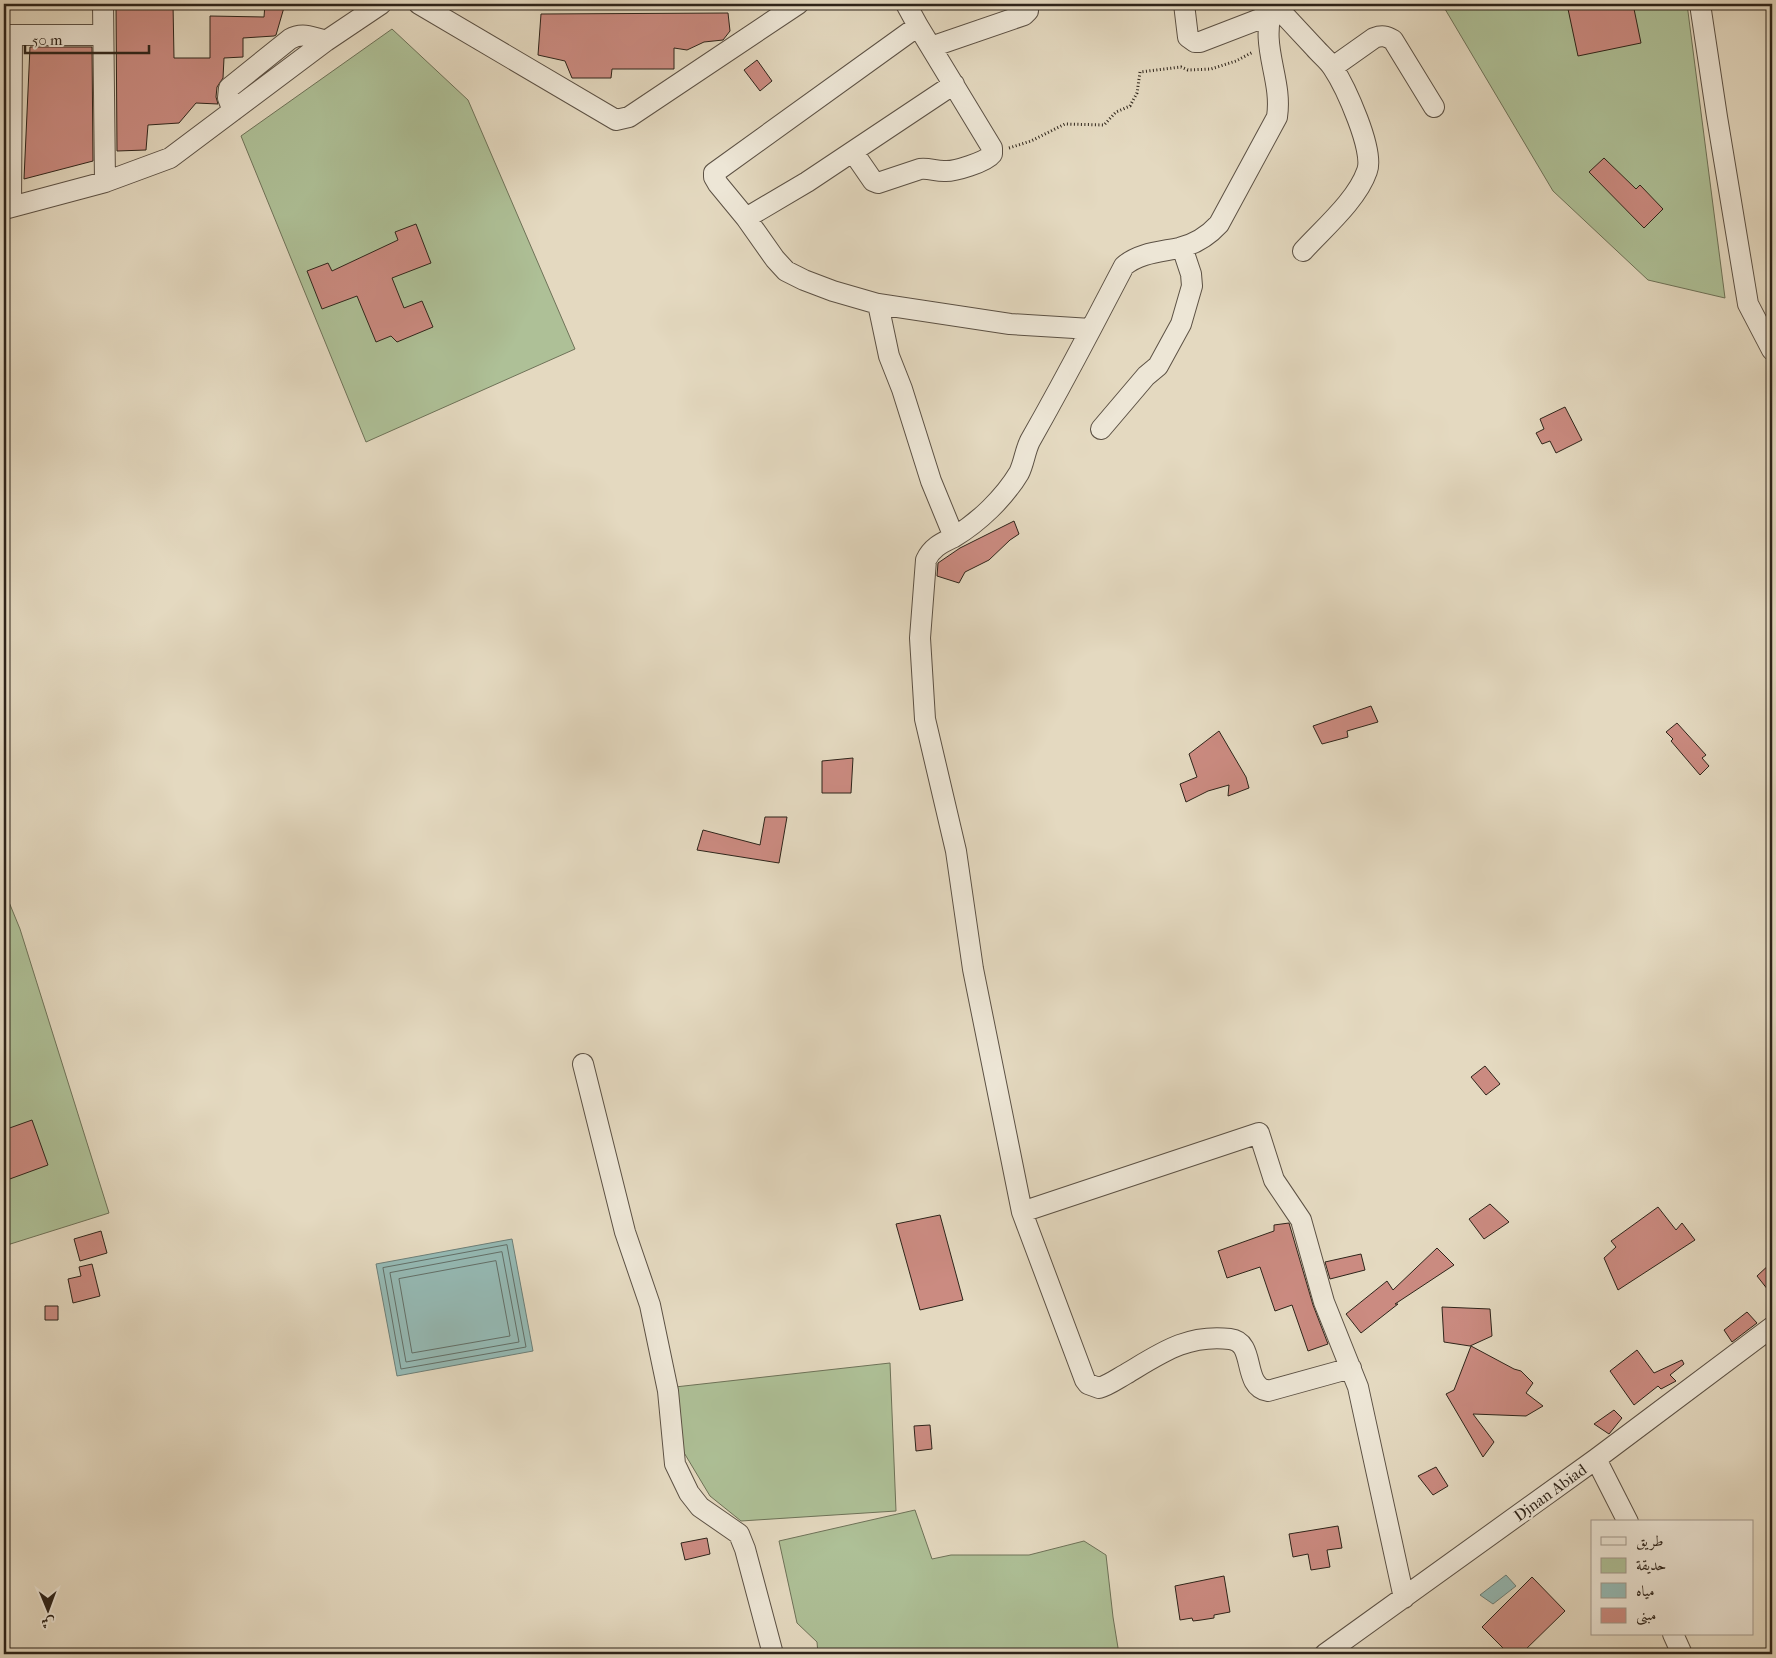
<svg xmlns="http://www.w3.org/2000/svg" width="1776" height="1658" viewBox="0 0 1776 1658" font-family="'IM FELL French Canon',Amiri,serif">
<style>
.green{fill:#aec097;stroke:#6e7258}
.water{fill:#95bab5;stroke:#6c7e77}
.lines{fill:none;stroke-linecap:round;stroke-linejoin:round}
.shore{stroke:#626f68;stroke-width:1}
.building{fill:#cb8b81;stroke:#2e241a}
.minor-casing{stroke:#5c5144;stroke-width:22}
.path{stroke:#2e241a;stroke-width:3;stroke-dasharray:1 2.5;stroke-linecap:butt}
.minor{stroke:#ede6d6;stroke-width:20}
.labels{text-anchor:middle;stroke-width:4.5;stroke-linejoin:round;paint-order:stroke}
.street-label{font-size:16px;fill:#2e241a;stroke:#ede6d6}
</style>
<rect width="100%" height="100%" fill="#e4d9c0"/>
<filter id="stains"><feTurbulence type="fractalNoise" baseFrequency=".004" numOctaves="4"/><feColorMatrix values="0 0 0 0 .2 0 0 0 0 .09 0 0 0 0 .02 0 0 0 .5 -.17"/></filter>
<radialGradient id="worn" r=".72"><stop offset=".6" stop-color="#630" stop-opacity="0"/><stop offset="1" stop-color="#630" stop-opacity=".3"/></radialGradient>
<path class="green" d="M1442,4h245l38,294 -77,-18 -95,-89z
M392,29l76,71 107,249 -209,93 -125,-306z
M4,890l16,39 89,284 -105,33z
M890,1363l6,148 -155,10 -31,-25 -27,-45 -8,-64z
M915,1510l17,49 19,-4h78l55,-14 22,14 7,62 6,37h-301l-1,-12 -20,-19 -18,-82z"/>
<path class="water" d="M512,1239l21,112 -136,25 -21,-112z
M1506,1575l10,11 -23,18 -13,-9z"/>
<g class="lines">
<path class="shore" d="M507,1245l19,102 -125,22 -18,-101z
M502,1252l17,90 -113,20 -16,-89z
M496,1261l14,75 -98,17 -13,-74z"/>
</g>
<path class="building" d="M116,4h57l1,54h36v-42l54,1 1,-13h20l-9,31 -2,1 -31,2v19l-19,1 -1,20 -6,9 -1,10 2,7 -22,-1 -17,20 -31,2 -2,25 -29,1z
M1592,4h41l8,39 -63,13 -10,-47z
M728,13l2,18 -7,9 -19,2 -17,8 -13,-2v21h-62l-1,9h-39l-7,-17 -27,-6 3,-41z
M30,47h62l1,114 -69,18z
M757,60l15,21 -12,10 -16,-21z
M1604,158l32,31 4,-4 23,24 -19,19 -55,-56z
M416,224l15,39 -39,15 12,30 18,-7 11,26 -36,15 -6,-6 -15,6 -19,-46 -35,13 -15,-38 21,-8 4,8 66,-31 -3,-8z
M1565,407l17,33 -26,13 -6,-12 -8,3 -6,-11 8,-4 -4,-10z
M1014,521l5,13 -9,6 -21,20 -24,12 -6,11 -22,-7 1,-13 22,-15z
M1371,706l7,16 -31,9 1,6 -26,7 -9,-18z
M1677,723l29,32 -4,3 7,8 -9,9 -29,-34 2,-2 -7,-7z
M1219,731l27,46 3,11 -21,8 1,-11 -21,6 -22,11 -6,-18 17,-7 -8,-23z
M853,758l-2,35h-29v-32z
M765,817h22l-8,46 -82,-13 6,-20 57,15z
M1485,1066l15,18 -14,11 -15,-18z
M32,1120l16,45 -41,15 -3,-8v-42z
M1490,1204l19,18 -25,17 -15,-20z
M1658,1207l18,23 6,-7 13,17 -77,50 -14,-32 12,-11 -5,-6z
M940,1215l23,85 -43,10 -24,-86z
M1289,1223l24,82 15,39 -20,7 -16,-46 -17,6 -15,-44 -33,11 -9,-27 56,-20v-6z
M101,1231l6,22 -27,8 -6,-22z
M1437,1248l17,17 -59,39h3l-37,29 -15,-19 41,-33 6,9z
M1361,1254l4,16 -35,9 -5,-17z
M1772,1262v33l-15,-19z
M92,1264l8,32 -27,7 -5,-24 13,-3 -2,-9z
M45,1306h13v14h-13z
M1442,1307l48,2 2,27 -22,10 -26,-4z
M1747,1312l10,11 -25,19 -8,-12z
M1471,1346l43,23 7,2 12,12 -7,10 17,13 -17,10 -53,-2 21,28 -11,15 -37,-63 8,-4z
M1637,1350l17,23 28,-13 2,4 -14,11 6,6 -15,8 -3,-3 -24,19 -24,-34z
M1614,1410l8,8 -13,16 -15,-10z
M930,1425l2,24 -16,2 -2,-25z
M1436,1467l12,19 -15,9 -15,-19z
M1338,1526l4,22 -15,2 3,17 -19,3 -3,-16 -15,3 -4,-23z
M707,1538l3,16 -25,6 -4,-17z
M1224,1576l6,36 -16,3v3l-13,2 -8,1 -1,-3 -12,2 -5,-34z
M1532,1577l33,34 -44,43h-12l-27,-27z"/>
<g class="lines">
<g class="minor-casing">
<path id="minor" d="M103,4l2,178
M419,4l197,116 13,-3 169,-113
M1184,4l4,33 7,5h5l70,-27
M1700,4l17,113 31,187 24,46
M918,26l-204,147v4l4,7 28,34 29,41 11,12 18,9 29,11 45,13 132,20 81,5 33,-63c15,-13 36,-14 55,-18 17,-4 29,-12 40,-24l58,-107c6,-40 -19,-71 -3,-113 14,15 28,30 41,44 6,7 14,13 18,20 12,18 42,83 34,103 -10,29 -43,57 -64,80
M4,35h98
M931,47l93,-32 4,-4v-7
M1333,67l41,-29c8,-3 12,-2 19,2l41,67
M233,111l-5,-13 1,-10 61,-49c12,-7 23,-2 36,2
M853,152l20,29 5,2 42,-14c9,-1 15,2 24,2 10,1 42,-9 48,-17v-6l-74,-122 -12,-22
M11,207l1,-172
M4,209l101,-27 65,-24 156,-117 55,-37
M746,218l61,-36 147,-98
M878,304l11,52 13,33 29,92 23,56c25,-15 50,-39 65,-64 5,-10 6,-22 11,-32 21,-37 41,-74 61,-112
M1101,429l45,-53 12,-10 23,-42 11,-38 -1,-12 -9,-27
M954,537c-12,6 -22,10 -28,23l-6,78 5,81 31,132 17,118 49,243 63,168 3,4 11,4c10,-3 18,-9 27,-14 35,-21 61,-40 104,-35 27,3 11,47 38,52l83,-23
M583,1064l42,168 25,73 18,86 7,73 14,29 11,14 39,27 6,15 28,105
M1022,1212l237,-79 15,47 27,40 23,82 34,85 46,211
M1596,1459l32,63
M1673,1634l9,20
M1325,1654l271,-195 176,-132"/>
</g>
<path class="path" d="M1009,148l22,-7 34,-17 39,1 12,-13 14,-6 7,-13 3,-21 41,-5 7,3 23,-1 25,-8 17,-9"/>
<use href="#minor" class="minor"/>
</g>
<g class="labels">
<g class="street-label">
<text transform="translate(1550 1492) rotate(-36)" y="6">Djnan Abiad</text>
</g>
</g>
<rect width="1776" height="1658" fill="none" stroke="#e4d9c0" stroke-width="20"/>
<rect x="5" y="5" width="1766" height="1648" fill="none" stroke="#2e241a" stroke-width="2.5"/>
<rect x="10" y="10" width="1756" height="1638" fill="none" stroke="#2e241a"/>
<rect x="1591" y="1520" width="162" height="115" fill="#ede6d6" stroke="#a1988b"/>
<rect x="1601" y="1537" width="25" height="8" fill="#ede6d6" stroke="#a1988b"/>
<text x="1636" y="1546" font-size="15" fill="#2e241a">طريق</text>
<rect x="1601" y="1558" width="25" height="15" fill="#aec097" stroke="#a1988b"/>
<text x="1636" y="1570" font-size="15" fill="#2e241a">حديقة</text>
<rect x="1601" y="1583" width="25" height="15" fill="#95bab5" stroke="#a1988b"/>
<text x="1636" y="1596" font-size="15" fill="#2e241a">مياه</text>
<rect x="1601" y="1608" width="25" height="15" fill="#cb8b81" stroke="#a1988b"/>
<text x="1636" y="1620" font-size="15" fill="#2e241a">مبنى</text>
<g transform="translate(48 1610) rotate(179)" stroke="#ede6d6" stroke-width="4" paint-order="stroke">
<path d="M0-4L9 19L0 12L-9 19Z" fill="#2e241a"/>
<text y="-8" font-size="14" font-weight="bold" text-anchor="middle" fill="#2e241a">ش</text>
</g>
<path d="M25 45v8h124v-8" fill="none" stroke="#2e241a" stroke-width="2.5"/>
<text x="32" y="45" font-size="15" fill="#2e241a" stroke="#ede6d6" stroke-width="4" paint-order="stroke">50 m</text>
<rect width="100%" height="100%" filter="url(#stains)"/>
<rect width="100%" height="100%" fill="url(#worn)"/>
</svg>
